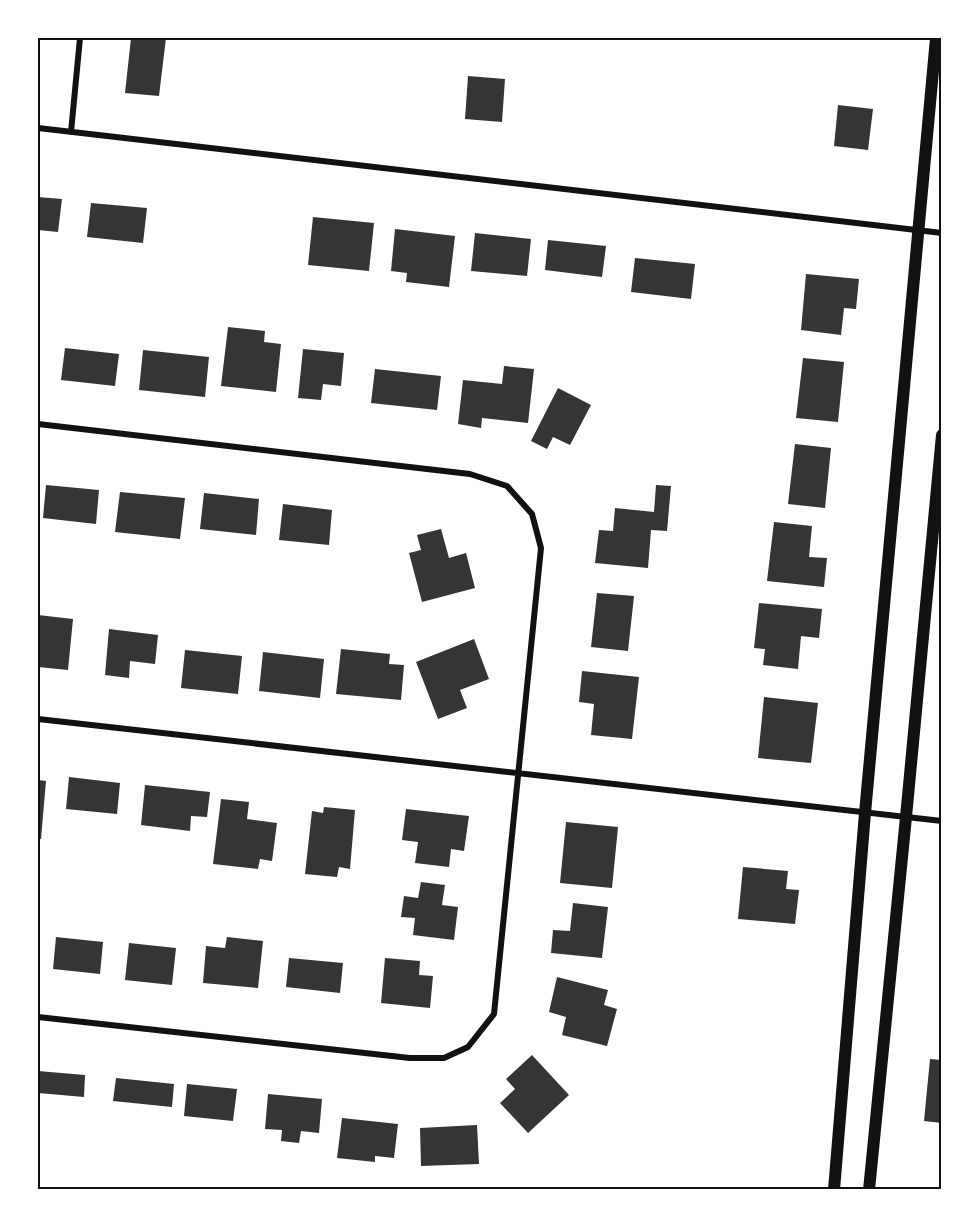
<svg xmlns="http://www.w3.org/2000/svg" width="979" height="1227" viewBox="0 0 979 1227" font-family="'Roboto Condensed',sans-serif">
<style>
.building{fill:#353535}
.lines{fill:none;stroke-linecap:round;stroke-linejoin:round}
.minor{stroke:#111;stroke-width:6}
.secondary{stroke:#111;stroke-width:12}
.neatline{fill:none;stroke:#111;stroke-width:2}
</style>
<rect width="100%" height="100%" fill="#fff"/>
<path class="building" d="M131,38h35l-7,58 -34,-3z
M468,76l37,3 -3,43 -37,-3z
M838,105l35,4 -5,41 -34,-4z
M38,197l24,2 -4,33 -20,-2z
M91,203l56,5 -4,35 -56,-6z
M313,217l61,6 -5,48 -61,-6z
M395,229l60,7 -6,51 -43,-5 1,-9 -16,-2z
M475,233l56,6 -4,37 -56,-5z
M548,240l58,6 -4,31 -57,-7z
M635,258l60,6 -4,35 -60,-7z
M806,274l53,5 -3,30 -12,-1 -3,27 -40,-5z
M228,327l37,4 -1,11 17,2 -5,48 -55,-6z
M65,348l54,6 -4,32 -54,-6z
M303,349l41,4 -3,33 -18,-2 -2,16 -23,-2z
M143,350l66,7 -4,40 -66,-7z
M803,358l41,4 -6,60 -42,-4z
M504,366l30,3 -6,54 -46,-5 -1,10 -23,-4 5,-44 39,4z
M375,369l66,7 -4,34 -66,-7z
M558,388l33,17 -21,40 -17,-8 -6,12 -16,-8z
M795,444l36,4 -6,60 -37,-4z
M46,485l53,5 -3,34 -53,-6z
M656,485l15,1 -4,45 -16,-1 -3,38 -53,-5 4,-33 14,1 2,-23 39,4z
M120,492l65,6 -5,41 -65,-7z
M204,493l55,6 -3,36 -56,-6z
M283,504l49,6 -3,35 -50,-5z
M774,522l38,4 -3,31 18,1 -3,29 -57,-6z
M441,529l8,29 17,-5 9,35 -53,14 -13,-49 12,-3 -4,-15z
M597,593l37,3 -6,55 -37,-4z
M759,603l63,6 -3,29 -18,-2 -3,33 -35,-4 2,-16 -11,-1z
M38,615l35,4 -5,51 -30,-3z
M109,629l49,6 -3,29 -25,-3 -1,17 -24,-3z
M474,639l15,40 -29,11 7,18 -29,11 -22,-57z
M341,649l49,5 -1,10 15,1 -3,35 -65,-6z
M185,650l57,6 -4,38 -57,-6z
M263,652l61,7 -4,39 -61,-7z
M582,671l57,6 -7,62 -41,-4 3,-31 -15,-2z
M764,697l54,6 -7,60 -53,-5z
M69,777l51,6 -3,31 -51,-5z
M38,780l8,1 -5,58h-3z
M145,785l65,7 -3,25 -16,-1 -1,15 -49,-6z
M221,799l28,3 -2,17 30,4 -5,38 -12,-2 -2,10 -45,-5z
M324,807l31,3 -5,59 -11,-2 -2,10 -32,-3 7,-63 11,2z
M406,809l63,7 -5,35 -13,-2 -2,18 -34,-4 3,-21 -16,-2z
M566,822l52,5 -6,61 -52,-5z
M743,867l45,4 -2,18 13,1 -4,34 -57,-5z
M421,882l24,3 -3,20 16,2 -4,33 -41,-5 2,-17 -14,-1 3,-21 14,2z
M573,903l35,4 -6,51 -51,-5 2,-23 17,1z
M56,937l47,5 -3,32 -47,-5z
M227,937l36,4 -5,47 -55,-5 3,-37 19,2z
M129,943l47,5 -4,37 -47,-5z
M289,958l54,5 -3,30 -54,-6z
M385,958l35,3 -1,14 14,1 -3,32 -49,-5z
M557,977l51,13 -4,15 13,4 -10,37 -45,-11 4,-18 -17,-5z
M532,1055l37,40 -41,38 -28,-30 15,-14 -9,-10z
M930,1059l12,1v63l-18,-2z
M38,1071l47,4 -1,22 -46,-4z
M116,1078l58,6 -2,23 -59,-6z
M187,1084l50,5 -4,32 -49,-5z
M268,1094l54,5 -3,34 -18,-2 -2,12 -18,-2 1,-11 -17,-1z
M342,1118l56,6 -4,34 -19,-2v6l-38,-4z
M477,1125l2,39 -58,2 -1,-38z"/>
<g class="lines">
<path class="minor" d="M38,128l904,105
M71,132l9,-94
M38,424l432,50 37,12 25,28 9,34 -47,466 -26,33 -24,11h-34l-372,-41
M38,719l904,102"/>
<path class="secondary" d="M834,1190l31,-377 71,-775
M869,1190l37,-373 36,-382"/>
</g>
<rect width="979" height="1227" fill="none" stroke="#ffffff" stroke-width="78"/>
<rect x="39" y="39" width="901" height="1149" class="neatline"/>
</svg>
